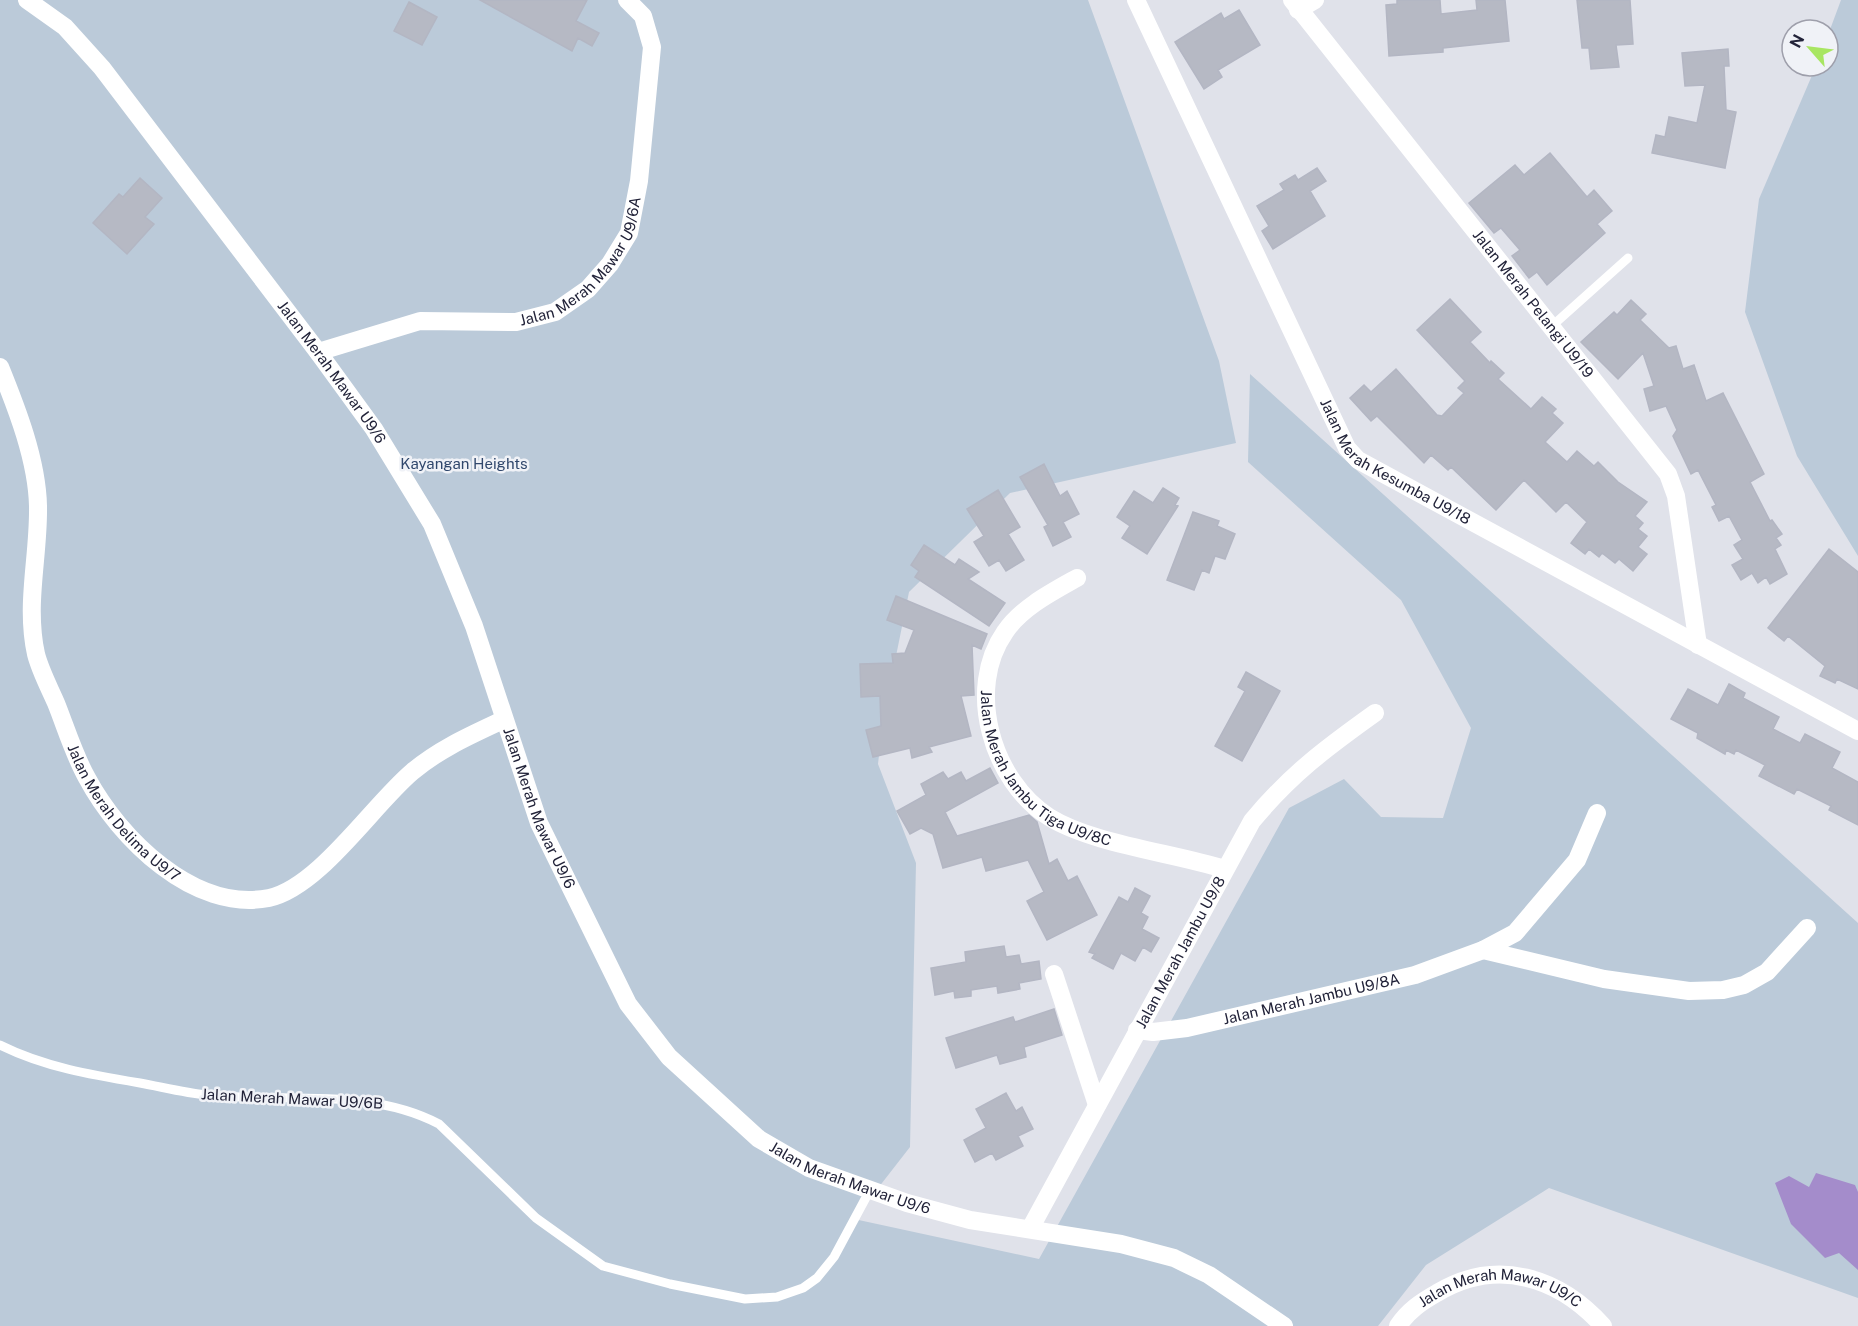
<svg xmlns="http://www.w3.org/2000/svg" width="1858" height="1326" viewBox="0 0 1858 1326" font-family="'Public Sans',sans-serif">
<style>
.green{fill:#bbcad9}
.water{fill:#a48ccb}
.building{fill:#b6b9c4;stroke:#b3b6c3;stroke-width:1.5}
.lines{fill:none;stroke-linecap:round;stroke-linejoin:round}
.lane{stroke:#fff;stroke-width:9}
.street{stroke:#fff;stroke-width:18}
.labels{text-anchor:middle;stroke-width:5;stroke-linejoin:round;paint-order:stroke}
.street-label{font-size:15px;fill:#222339;stroke:#f0f2f7}
.park-label{font-size:15px;fill:#30476c;stroke:#f0f2f7}
</style>
<rect width="100%" height="100%" fill="#e0e2ea"/>
<path class="green" d="M0,0h1088l131,361 17,82 -226,50 -101,99 -26,128 -5,44 38,99 -6,284 -56,72 185,40 250,-451 55,-29 37,38 62,1 28,-90 -70,-128 -153,-138 2,-88 608,549v375l-309,-110 -123,77 -48,61h-1378z
M1841,0h17v556l-61,-100 -52,-144 14,-113 57,-133h12v-31z"/>
<path class="water" d="M1816,1173l39,12 3,7v78l-19,-17 -14,5 -34,-34 -16,-41 14,-7 20,11z"/>
<path class="building" d="M480,0h107l-11,21 23,12 -7,13 -14,-8 -6,13z
M1397,0h43l1,14 36,-4 -1,-10h29l4,41 -66,7v4l-54,4 -3,-51 11,-1z
M1577,0h53l3,44 -17,1 3,22 -28,2 -2,-21h-7z
M409,2l28,15 -15,28 -28,-14z
M1239,10l21,35 -42,25 4,7 -18,12 -29,-47 46,-29 3,6z
M1728,49l1,17h-5l2,44 10,2 -11,56 -73,-15 4,-18 9,2 4,-20 28,6 8,-38 -20,1 -3,-33z
M1550,153l37,44 7,-7 18,21 -15,13 8,9 -58,52 -10,-13 -8,6 -17,-22 8,-6 -19,-22 -7,5 -25,-30 46,-38 9,10z
M1317,168l9,13 -16,10 15,25 -52,33 -11,-18 7,-5 -12,-20 27,-16 -4,-6 15,-9 3,5z
M140,178l22,20 -17,19 9,7 -27,30 -34,-31 26,-29 4,3z
M1450,299l31,33 -11,10 20,21 1,-2 13,12 -6,6 33,30 11,-12 14,12 -4,4 11,10 -18,19 22,20 10,-11 17,15 4,-4 20,20 29,20 -12,14 8,7 -5,6 9,7 -9,11 9,7 -14,17 -14,-12 -4,4 -13,-10 -3,4 -10,-8 -4,5 -14,-11 16,-21 -21,-20 -10,10 -32,-32 -28,30 -45,-43 -3,3 -17,-15 -7,8 -47,-47 -6,5 -21,-23 14,-13 7,7 25,-23 41,46 5,1 22,-23 -6,-5 7,-7 -48,-51z
M1631,300l15,14 -6,6 29,28 7,-2 7,23 11,-4 12,36 17,-8 41,81 -14,8 20,39 2,-1 10,14 -6,4 5,7 -6,4 12,25 -17,10 -4,-7 -8,6 -6,-10 -11,7 -9,-15 11,-6 -9,-14 8,-5 -13,-24 -10,5 -7,-14 4,-2 -18,-35 -7,4 -18,-38 4,-6 -11,-24 -16,5 -6,-22 10,-3 -11,-33 -25,26 -37,-37 33,-30 3,3z
M1044,464l16,32 7,-5 12,23 -16,8 8,15 -18,9 -9,-19 4,-2 -28,-48z
M1163,488l16,10 -4,7 3,1 -31,48 -25,-16 8,-12 -13,-9 17,-26 19,12z
M998,490l22,37 -12,7 16,26 -18,11 -7,-11 -10,6 -15,-24 10,-6 -17,-27z
M1193,512l26,9 -2,5 18,8 -10,25 -10,-3 -6,17 -7,-3 -8,20 -27,-10z
M924,545l31,20 4,-6 20,13 -11,7 37,24 -16,23 -74,-49 4,-6 -8,-6z
M1829,549l29,23v117l-21,-10 -2,4 -15,-7 5,-10 -37,-30 -4,5 -16,-13z
M896,596l91,38 -6,15 -9,-4 2,50 -13,1 10,40 -42,11 3,5 -20,6 -2,-10 -37,9 -7,-27 15,-4 -1,-30 -19,1 -1,-33 33,-1 -1,-9 13,-1 9,-23 -27,-10z
M1246,672l34,19 -38,70 -27,-15 30,-55 -7,-4z
M1729,684l16,9 -2,5 36,19 -6,12 27,14 5,-9 35,18 -8,16 26,14v43l-29,-15 2,-4 -34,-17 -3,5 -35,-18 6,-11 -29,-15 -2,4 -8,-4 -1,4 -28,-16 1,-5 -27,-14 17,-30 30,16z
M990,768l8,15 -53,29 12,24 72,-21 8,7 12,42 8,-5 11,22 9,-5 20,39 -50,25 -20,-39 17,-9 -16,-32 -42,11 -4,-14 -39,11 -10,-34 -12,-6 -11,6 -13,-23 29,-16 -5,-11 22,-12 5,7 13,-7 5,9z
M1135,888l15,8 -9,17 7,4 -6,12 17,9 -8,14 -8,-5 -8,14 -14,-8 -8,16 -21,-11 3,-4 -6,-2 30,-55 9,5z
M1004,946l2,11 13,-2 2,9 18,-3 2,18 -22,4 1,6 -22,4 -1,-7 -26,4v6l-16,2 -1,-7 -19,4 -4,-27 35,-6 -1,-10z
M1054,1009l8,26 -38,12 2,10 -26,7 -3,-9 -41,13 -10,-30 67,-21 2,5z
M1006,1093l10,18 6,-4 11,22 -15,7 5,10 -27,14 -4,-7 -17,9 -11,-22 22,-12 -10,-19z"/>
<g class="lines">
<path class="lane" d="M1552,326l76,-68
M0,1045c44,22 92,30 140,38 22,4 45,10 67,12 77,8 162,-8 232,29l97,94 67,48 67,18 75,15 32,-2 26,-9 14,-10 17,-21 36,-67"/>
<g class="street">
<path id="s1" d="M27,0l38,27 37,41 216,284 56,77 58,95 42,102 65,197 89,181 41,53 90,82 50,29 98,35 63,17 151,24 53,14 35,17 75,51"/>
<path id="s2" d="M1136,0l211,448 11,12 500,271"/>
<path id="s3" d="M1292,0l376,474 8,22 22,149"/>
<path d="M1298,10l17,-10"/>
<path id="s4" d="M318,352l102,-31 96,1 39,-10 33,-23 22,-25 19,-31 10,-52 13,-134 -9,-31 -16,-16"/>
<path id="s5" d="M0,367c17,42 37,93 38,139 1,50 -13,98 -2,148 4,16 13,33 20,49 10,25 18,52 31,75 32,60 107,135 182,120 50,-11 103,-92 143,-126 27,-23 59,-37 91,-52"/>
<path id="s6" d="M1077,578c-25,14 -56,30 -72,54 -40,57 -13,149 44,185 43,27 125,36 175,52"/>
<path d="M1483,950l121,29 85,12 34,-1 21,-5 23,-13 40,-44"/>
<path d="M1054,974l43,131"/>
<path id="s7" d="M1137,1030l16,2 34,-4 228,-53 68,-25 32,-17 62,-73 20,-47"/>
<path id="s8" d="M1030,1229l222,-408c39,-47 74,-73 123,-108"/>
<path id="s9" d="M1398,1326c10,-15 23,-24 39,-33 60,-36 122,-16 166,33"/>
</g>
</g>
<g class="labels">
<g class="street-label">
<text dy="5" stroke="none"><textPath href="#s4" startOffset="298">Jalan Merah Mawar U9/6A</textPath></text>
<text dy="5" stroke="none"><textPath href="#s3" startOffset="388">Jalan Merah Pelangi U9/19</textPath></text>
<text dy="5" stroke="none"><textPath href="#s1" startOffset="483">Jalan Merah Mawar U9/6</textPath></text>
<text dy="5" stroke="none"><textPath href="#s2" startOffset="540">Jalan Merah Kesumba U9/18</textPath></text>
<text dy="5" stroke="none"><textPath href="#s6" startOffset="260">Jalan Merah Jambu Tiga U9/8C</textPath></text>
<text dy="5" stroke="none"><textPath href="#s1" startOffset="969">Jalan Merah Mawar U9/6</textPath></text>
<text dy="5" stroke="none"><textPath href="#s5" startOffset="478">Jalan Merah Delima U9/7</textPath></text>
<text dy="5" stroke="none"><textPath href="#s8" startOffset="315">Jalan Merah Jambu U9/8</textPath></text>
<text dy="5" stroke="none"><textPath href="#s7" startOffset="178">Jalan Merah Jambu U9/8A</textPath></text>
<text transform="translate(292 1099) rotate(3)" y="5">Jalan Merah Mawar U9/6B</text>
<text dy="5" stroke="none"><textPath href="#s1" startOffset="1473">Jalan Merah Mawar U9/6</textPath></text>
<text dy="5" stroke="none"><textPath href="#s9" startOffset="118">Jalan Merah Mawar U9/C</textPath></text>
</g>
<g class="park-label">
<text x="464" y="469">Kayangan Heights</text>
</g>
</g>
<g transform="translate(1810 48) rotate(298)"><circle r="28" fill="#f0f2f7" stroke="#9e9fab" stroke-width="1.5"/>
<path d="M0-4.5L10 22L0 15L-10 22Z" fill="#a8e662"/>
<text y="-9" font-size="16" font-weight="bold" text-anchor="middle" fill="#222339">N</text>
</g>
</svg>
